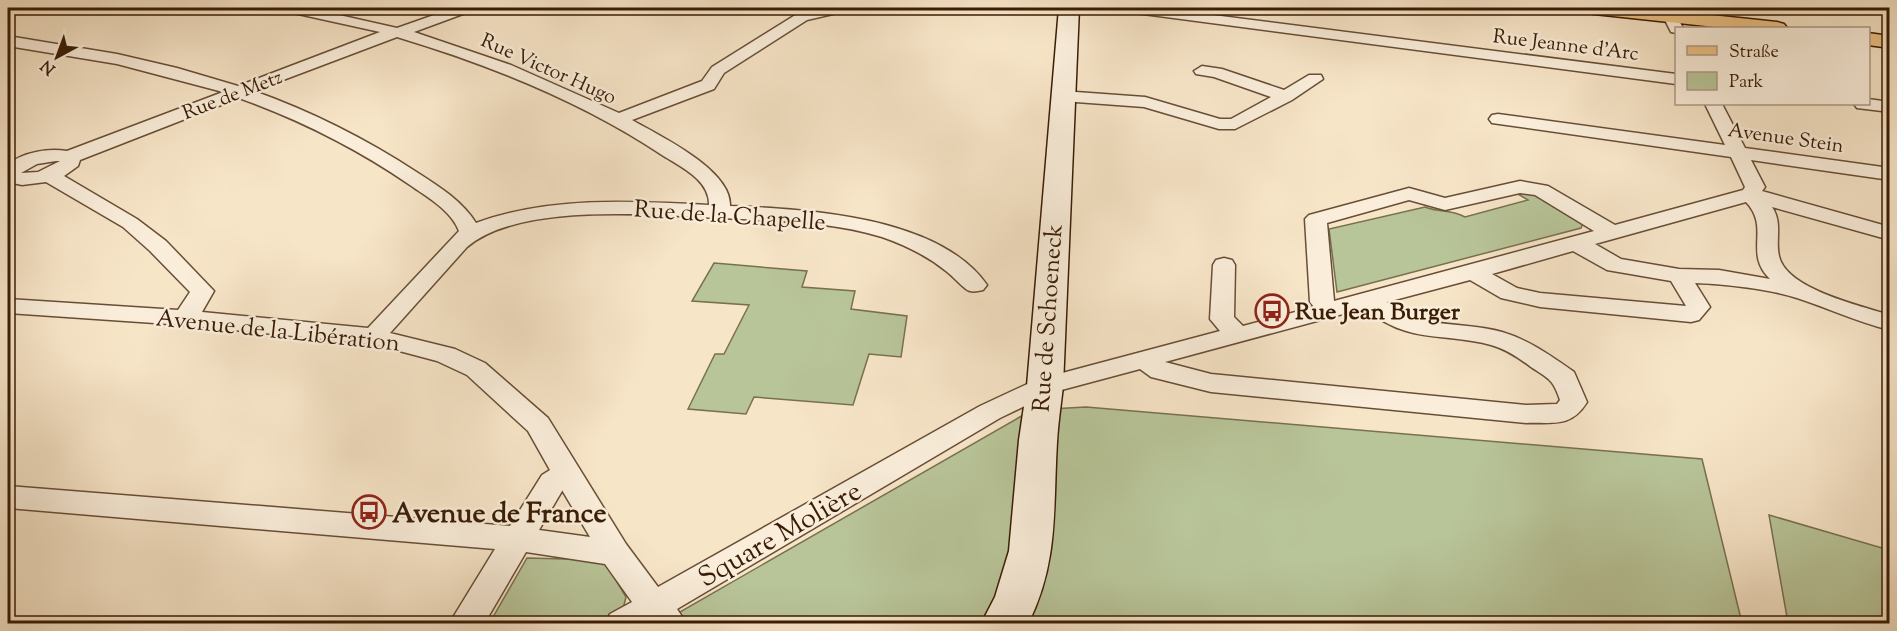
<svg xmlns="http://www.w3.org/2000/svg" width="1897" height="631" viewBox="0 0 1897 631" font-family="'Sorts Mill Goudy',serif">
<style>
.green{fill:#b8c599;stroke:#78704f;stroke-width:1.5}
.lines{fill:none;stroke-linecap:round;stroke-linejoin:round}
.minor-casing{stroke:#684e36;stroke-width:3}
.secondary-casing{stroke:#391c05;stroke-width:3}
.primary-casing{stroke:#391c05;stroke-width:3}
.minor{fill:#faeedb;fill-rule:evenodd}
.secondary{fill:#faeedb;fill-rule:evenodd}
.primary{fill:#ecc284;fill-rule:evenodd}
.labels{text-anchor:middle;stroke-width:5;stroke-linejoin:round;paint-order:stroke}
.far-street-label{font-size:20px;fill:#391c05;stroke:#faeedb}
.street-label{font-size:24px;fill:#391c05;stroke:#faeedb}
.poi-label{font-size:24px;font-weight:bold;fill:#391c05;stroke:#faeedb;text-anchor:start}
.near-poi-label{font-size:28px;font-weight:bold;fill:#391c05;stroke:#faeedb;text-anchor:start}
.near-street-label{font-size:28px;fill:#391c05;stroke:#faeedb}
</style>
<rect width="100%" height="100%" fill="#f7e5c8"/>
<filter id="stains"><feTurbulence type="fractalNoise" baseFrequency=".00333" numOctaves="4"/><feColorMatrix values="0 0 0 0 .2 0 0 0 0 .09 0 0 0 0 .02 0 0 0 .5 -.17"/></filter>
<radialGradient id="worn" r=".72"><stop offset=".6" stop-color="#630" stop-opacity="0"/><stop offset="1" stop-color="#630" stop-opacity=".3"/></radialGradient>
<path class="green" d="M1527,192l9,3 47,28 -2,5 -244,64 -8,-63 96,-22c15,6 26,2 40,10l63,-17 -10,-6z
M714,263l93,8 -5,16 53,4 -4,18 56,7 -6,41 -32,-3 -16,51 -99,-8 -8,17 -58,-5 27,-55h9l25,-49 -57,-4z
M1086,407l616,52 40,164 -1083,1 373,-214z
M1769,515l120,35v73h-101z
M527,558l77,2 22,37 -3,12 -25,14 -109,1z"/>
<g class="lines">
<g class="minor-casing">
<path id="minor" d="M282,8h26l89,20 57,-20h19l-2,3 -57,21 97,33 108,48 83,-32 10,-14 85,-53 27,-6h17l-8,6 -26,6 -83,53 -10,16 -82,31c28,16 100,50 98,86 76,3 209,10 257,79l-4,5c-6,1 -12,3 -17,-1 -7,-5 -13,-13 -20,-18 -20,-16 -41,-26 -64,-34 -52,-16 -109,-16 -162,-19 -67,-3 -200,-16 -253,29l-77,86 65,16 30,14 63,55 78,126 32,43 322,-181 56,-26 184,-49 -10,-12 3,-54 3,-5 8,-2 8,2 3,5 -1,52 9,9 71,-19 -4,-5 -5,-83 4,-4 100,-27 36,10 75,-17 28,5 67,39 128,-35 2,-3 -14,-30 -239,-34 -3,-4 3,-4 6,-1 227,31 -20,-41h17l23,44 145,20v12l-139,-20 14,27 -3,4 128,36v13l-118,-33c11,16 3,32 7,49 7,33 82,50 111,59v15c-33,-8 -62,-22 -93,-32 -27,-9 -74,-14 -102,-15l15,24 -11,13 -8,2 -151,-15 -39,-9 -31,-18 -83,22c33,28 76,19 115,30 27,8 49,24 72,40l13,30c-16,26 -34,20 -61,21l-315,-31 -60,-15 -11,-8 -86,23 -54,26 -323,191 10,15h-82l5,-10 22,-12 -27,-38 -79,-12 -42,72h-35l46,-75 -487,-41v-22l502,40 32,-51 8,-5 -22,-39 -61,-56 -30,-14 -64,-17 -189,-19 -176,-12v-14l170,11 12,-18 -40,-41 -27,-24 -77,-45 -24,3 -14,-3v-18c16,-12 40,-16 59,-13l156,-59 -106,-28 -109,-18v-10l109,18 60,14 61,18 142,-54 -91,-20zM397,37c93,28 184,64 265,118 19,12 48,25 47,50 -77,-4 -159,-9 -233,18 -14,-22 -36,-36 -58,-50 -52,-34 -105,-61 -164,-82zM239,98c61,22 117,50 171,87 17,12 41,25 49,46l-91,97 -166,-16 12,-21 -48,-50 -29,-22 -73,-43 14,-10 2,-6zM56,161h4l-22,11 -17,1 16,-9zM1520,193l15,2 59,36 -260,70 -7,-78 82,-23 36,10zM1746,202c25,26 -3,51 24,77l-51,-9 -40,-1 -58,-10 -26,-15zM1573,251l34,19 64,11 15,25 -146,-13 -23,-5 -25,-14zM1365,308c43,37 79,24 126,37 15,4 28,13 40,22 18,12 22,12 29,33l-3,4 -31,1 -315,-31 -46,-12zM562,491v-1l28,47 -51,-7z
M1121,8h37l518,66v10l-548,-72z
M1670,12l5,1 8,15h-7v5l-5,-1 -8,-16z
M1202,66l20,3 62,21 25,-15h12l2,4 -31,21 -57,29h-16l-75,-22 -82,-6 -6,-1 -3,-4 3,-4 6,-1 83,6 75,22h11l40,-22 -57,-20 -18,-3 -2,-3z
M1868,99l22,3v10l-33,-4 -3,-4h14z"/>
</g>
<g class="secondary-casing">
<path id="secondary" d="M1059,8h20l-16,378c-2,18 -5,37 -6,56 -4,66 2,120 -29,182h-47l14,-27 14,-46 10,-111 8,-54z"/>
</g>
<g class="primary-casing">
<path id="primary" d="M1584,8h61l132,14 7,2 3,4h-62l-131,-14 -7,-2z
M1868,33l22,3v12l-22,-3z"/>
</g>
<use href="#minor" class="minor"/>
<use href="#secondary" class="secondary"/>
<use href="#primary" class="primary"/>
</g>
<defs>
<g id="bus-ring" transform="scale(1.725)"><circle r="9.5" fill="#faeedb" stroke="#8f2418" stroke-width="1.5"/><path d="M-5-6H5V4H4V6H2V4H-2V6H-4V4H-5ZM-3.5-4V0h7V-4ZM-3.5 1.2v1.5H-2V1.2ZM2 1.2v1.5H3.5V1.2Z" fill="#8f2418"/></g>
</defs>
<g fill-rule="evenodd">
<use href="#bus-ring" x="1272" y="311"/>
<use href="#bus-ring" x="369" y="512"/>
</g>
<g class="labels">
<g class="far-street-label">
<text transform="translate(1566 44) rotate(7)" y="7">Rue Jeanne d'Arc</text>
<text transform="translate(549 68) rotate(24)" y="7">Rue Victor Hugo</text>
<text transform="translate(232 94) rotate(-21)" y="7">Rue de Metz</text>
<text transform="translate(1786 137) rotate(8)" y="7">Avenue Stein</text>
</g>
<g class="street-label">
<text transform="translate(730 215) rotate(4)" y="8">Rue de la Chapelle</text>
<text transform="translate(1047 318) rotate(-86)" y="8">Rue de Schoeneck</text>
<text transform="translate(278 330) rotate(6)" y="8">Avenue de la Libération</text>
</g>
<g class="poi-label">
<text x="1295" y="319">Rue Jean Burger</text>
</g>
<g class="near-poi-label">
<text x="392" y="522">Avenue de France</text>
</g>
<g class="near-street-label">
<text transform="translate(779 533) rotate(-30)" y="10">Square Molière</text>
</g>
</g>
<rect width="1897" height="631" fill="none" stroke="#f7e5c8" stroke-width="30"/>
<rect x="9" y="9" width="1879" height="613" fill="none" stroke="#391c05" stroke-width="3"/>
<rect x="15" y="15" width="1867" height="601" fill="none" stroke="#391c05" stroke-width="1.5"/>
<rect x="1675" y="27" width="195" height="78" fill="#faeedb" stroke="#ad9a85" stroke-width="1.5"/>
<rect x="1687" y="46" width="30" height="9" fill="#ecc284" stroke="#ad9a85" stroke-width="1.5"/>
<text x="1729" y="57" font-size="18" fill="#391c05">Straße</text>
<rect x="1687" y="72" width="30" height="18" fill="#b8c599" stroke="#ad9a85" stroke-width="1.5"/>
<text x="1729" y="87" font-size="18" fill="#391c05">Park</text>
<g transform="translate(57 57) rotate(221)" stroke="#faeedb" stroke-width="4.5" paint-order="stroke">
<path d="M0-4.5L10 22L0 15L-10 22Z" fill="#391c05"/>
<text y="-9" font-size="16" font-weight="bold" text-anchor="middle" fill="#391c05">N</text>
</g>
<rect width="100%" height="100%" filter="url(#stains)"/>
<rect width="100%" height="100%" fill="url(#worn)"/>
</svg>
